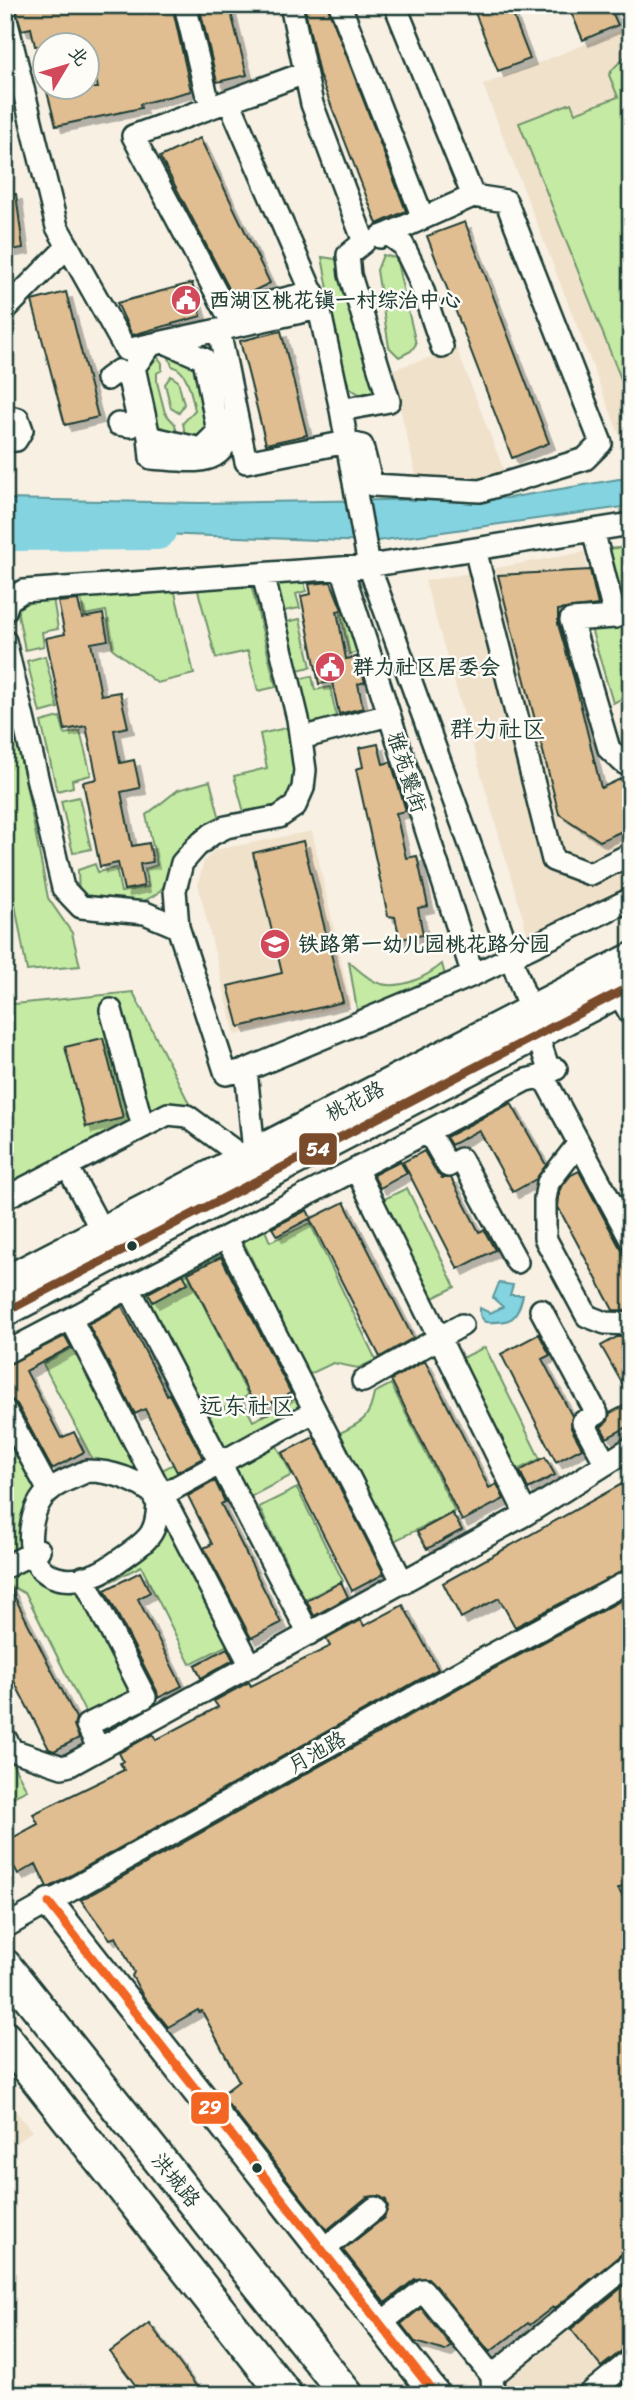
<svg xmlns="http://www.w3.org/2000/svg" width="636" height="2400" viewBox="0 0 636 2400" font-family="Sriracha,'LXGW WenKai TC',sans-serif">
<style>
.built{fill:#f0e1cb}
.green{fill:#c4eaa4;stroke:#72946c;stroke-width:2}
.water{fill:#84d3e0;stroke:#5c979b;stroke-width:2}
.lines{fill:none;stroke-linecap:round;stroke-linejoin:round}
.river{stroke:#84d3e0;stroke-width:38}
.building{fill:#e0be92;stroke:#1f3d34;stroke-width:2;filter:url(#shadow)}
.minor-casing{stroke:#1f3d34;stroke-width:26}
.major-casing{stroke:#1f3d34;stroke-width:33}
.highway-casing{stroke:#1f3d34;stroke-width:37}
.minor{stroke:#fdfcf7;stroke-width:21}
.major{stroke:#fdfcf7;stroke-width:28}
.highway{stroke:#fdfcf7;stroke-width:32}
.bus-1-casing{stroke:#fdfcf7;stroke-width:14}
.bus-2-casing{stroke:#fdfcf7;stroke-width:14}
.bus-1{stroke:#7a4b2a;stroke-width:9}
.bus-2{stroke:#f26522;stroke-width:9}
.bus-dot{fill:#1f3d34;stroke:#fdfcf7;stroke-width:2.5}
.labels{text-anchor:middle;stroke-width:5;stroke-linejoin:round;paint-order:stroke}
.poi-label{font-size:21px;font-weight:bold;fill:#1f3d34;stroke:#fdfcf7;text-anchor:start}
.street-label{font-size:21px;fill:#1f3d34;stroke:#fdfcf7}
.quarter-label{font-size:24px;fill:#1f3d34;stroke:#fdfcf7}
.line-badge{stroke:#fdfcf7;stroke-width:2.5}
.badge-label{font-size:19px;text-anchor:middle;font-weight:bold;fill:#fff}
</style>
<defs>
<filter id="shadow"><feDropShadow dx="6" dy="6" stdDeviation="0" flood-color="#0004"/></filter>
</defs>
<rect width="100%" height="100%" fill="#f7f0e3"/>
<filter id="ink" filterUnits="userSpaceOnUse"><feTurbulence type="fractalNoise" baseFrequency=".0143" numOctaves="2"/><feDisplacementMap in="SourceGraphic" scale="14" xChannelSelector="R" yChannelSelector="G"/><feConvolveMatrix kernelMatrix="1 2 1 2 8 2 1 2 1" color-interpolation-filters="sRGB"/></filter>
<g filter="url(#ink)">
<path class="built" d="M631,26v439l-148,-380z
M457,349l50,130 -89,4 -27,-113z
M584,552l7,35 -69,9 50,203 59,3v87l-102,50 -104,-358z
M312,831l39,173 -116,31 -37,-151 6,-23 11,-11z
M5,2098l27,33 -27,20z
M631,2279v116h-144l25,-18z"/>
<path class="green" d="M631,49v355l-112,-281 52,-20 4,10 43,-16 -9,-22c6,-12 16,-14 22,-26z
M383,255l13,3 20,86 -5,7 -12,6 -10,-10 -12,-77z
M322,257l13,2 5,7 34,125 -13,4 -10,-6 -7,-15z
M168,355l33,9 12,65 -14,16 -13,-5 -3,-17 12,-13c-4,-15 -6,-39 -23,-44z
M157,356l5,7v7l-5,3v9l8,31 10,11 3,15 -26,-5 -10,-67 7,-8z
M171,376l7,5 6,23 -5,9 -8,-5 -6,-24z
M631,547v135l-6,3 5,10 -17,8 -23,-78 31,-1 -16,-75z
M303,575l3,16 -10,3 4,14 -22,4 -8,-34z
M250,580l26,107 -18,4 -10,-40 -32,7 -20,-75z
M173,584l21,90 -37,9 -44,-34 -7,-38 -22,4 -4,-22 -27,5 5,31 -16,3 2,14 -19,4 -8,-41 5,-8 11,-5z
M352,612l12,39 -15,3 -8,-40z
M300,619l11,48 -19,4 -11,-48z
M45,656l13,52 -18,5 -13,-52z
M5,675l43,223 24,35 8,33 -53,5 -22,-122z
M312,676l3,14 15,-3 8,36 -33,7 -11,-50z
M60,717l5,17 15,-3 11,44 -19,5 1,7 -16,4 -16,-69z
M290,727c3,27 16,71 -18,84 -8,3 -18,4 -27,5l-11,-40 33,-8 -7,-34z
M210,781l11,42 -64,71c-32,19 -45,13 -78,4l-1,-28 17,-6 3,8 18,-4 5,24 27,-5 -3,-18 12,-4 -11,-50 32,-25z
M79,797l12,52 -18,4 -12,-52z
M349,962c9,7 20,19 32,22 22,5 45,-7 61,-20l4,15 -88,37z
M133,992l60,119 -188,98v-204z
M407,1188l48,99 -30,15 -49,-99z
M310,1223l66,137 -18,8 -25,-5 -25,12 -66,-136 22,-11 6,14z
M226,1240l87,171 -153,78v-18l51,-26 -12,-24 42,-22 -42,20 -60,-121 49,-24 60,121 -6,4 11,22 35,-17 6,-8 -71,-141 -74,37 -5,-10z
M77,1345l66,136 -48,-17 -52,-100z
M485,1347l55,112 -29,14 -55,-112z
M391,1384l64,127 -61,30 -54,-108c23,-11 30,-15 34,-40z
M5,1422l35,67 -15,68 51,27 90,-72 66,131 -42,21 -49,-98 -53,27 54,101 -53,26 -63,-126 -11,-6 -10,4z
M276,1444l16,31 -42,22 -17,-32z
M297,1488l46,93 -38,19 -46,-93z
M5,1750l22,40 -22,11z"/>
<path class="water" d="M631,477v29l-261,36 -365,-14v-29l195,4 308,-5z
M499,1283l14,2 -3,10h13c-6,26 -12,28 -38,27l-5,-7v-7l10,5 13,-6 -10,-9z"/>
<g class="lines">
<path class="river" d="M5,532l152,-1"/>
</g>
<path class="building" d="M14,5h158l19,86 -51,13 1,4 -85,18 -10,-38h52l-10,-42h-53l-4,-18 -9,2z
M199,5h30l18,70 -30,7z
M304,5h23l79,206 -29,13 -58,-150z
M472,5h37l21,54 -32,12z
M568,5h41l9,20 -35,15z
M200,138l70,145 -25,12 -11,3 -74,-141z
M16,194l7,54 -18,3v-56z
M465,222l84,221 -37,15 -85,-222z
M192,283l9,33 -69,19 -15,-32z
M66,292l32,125 -33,8 -33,-124z
M281,331l26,104 -41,9 -26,-103z
M590,570l8,35 -40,5v14l17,58 26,106 30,-14v53l-31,14 -41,-27 -61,-239z
M331,582l11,28 -5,1 9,48 11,-2 8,25 -7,2 5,24 -24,6 -7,-32 -13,2 -18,-88 10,-2 -2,-10z
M78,600l4,18 21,-4 5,26 -17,3 10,52 19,-3 8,35 -14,3 6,33 14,-3 6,28 -19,4 11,54 17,-3 4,19 -13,2 4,22 -20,4 -6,-27 -18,4 -17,-85 14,-3 -11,-53 -21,4 -19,-92 19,-4 -7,-32z
M378,744l5,20 8,-2 15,49 -10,2 10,45 11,-2 11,50 -10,2 5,27 -23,4 -5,-22 -7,-1 -32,-147 7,-2 -4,-19z
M303,841l40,161 -104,25 -11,-41 54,-13 -29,-120z
M103,1038l20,80 -37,9 -21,-80z
M511,1103l35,62 -10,14 -23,13 -34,-62 -28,15 -5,-8z
M424,1151l13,22 5,5h9l28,54 5,-2 11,20 -37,19 -55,-107z
M400,1161l7,12 -27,15 -7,-13z
M579,1171l40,75 12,16v49l-18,-1 -55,-103 2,-18 11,-14z
M344,1202l69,136 -33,19 -70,-138z
M307,1210l4,8 -34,18 -5,-8z
M221,1257l70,136 -34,17 -69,-137z
M183,1274l5,9 -35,19 -5,-9z
M122,1306l45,89 2,-1 34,64 -26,14 -32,-63 -10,5 -47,-90z
M539,1334l11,21 -8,4 30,57 -1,12 11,20 -26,14 -55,-108z
M65,1336l6,11 -45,24 35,67 13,-6 10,20 -32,17 -35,-65 -12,-7v-31z
M617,1337h14v62l-30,-53z
M425,1361l64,127 8,-4 7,15 -42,22 -71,-141z
M631,1402v23l-24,13 -6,-11 7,-6 2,-8z
M314,1437l70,137 -32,17 -70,-138z
M545,1457l10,18 -27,14 -8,-18z
M631,1479v88l-116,60 -16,-29 -38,20 -18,-35z
M215,1481l10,21 -4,2 60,119 -30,15 -47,-90 8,-4 -24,-48z
M452,1513l10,17 -35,19 -10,-17z
M140,1572l10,20 -12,7 44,87 -24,12 -1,-7 -52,-101z
M6,1580l70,138 -2,7 5,13 -25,13 -5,-2 -44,-85z
M341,1582l7,15 -34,19 -7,-15z
M631,1595v288l-13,6 13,20v341l-8,3 -69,56 -1,-2 -23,18 -2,-2 -38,29 -62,-74 -13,1 -30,24 -42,-53 41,-32 4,-11 -2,-7 -7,-4 -12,1 -40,33 -106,-135 18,-14 -37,-70 -3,1 -1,-2 -30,17 -25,-31 -11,-20 2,-4 -18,-35 -6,2 -29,-39 392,-220z
M403,1605l35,64 -388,218h-3l-11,-23 -18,10 -13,-24v-8l33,-18 -5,-10 91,-44 -4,-7 3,-2 -4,-8 34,-19 3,6 49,-26 13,-7 -4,-6 35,-19 2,4 76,-38 3,-2 -4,-7 35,-19 3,6z
M227,1648l6,12 -32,18 -6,-13z
M631,2280v67l-8,3 -22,17 -30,-38z
M421,2308l30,38 -6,5 -30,-9 -14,-18z
M149,2323l54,72h-60l-33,-43z
M631,2377v18h-8l-5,-7z"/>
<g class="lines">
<g class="minor-casing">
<path id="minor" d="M185,5l21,87
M291,5l21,99 52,138 -16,13 2,20 39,126 -48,9
M340,5l83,213
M5,15l52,212 69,123 193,-42 22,102 28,156 161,444
M305,73l-172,63 94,177 86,-21
M229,101l89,205
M388,234l85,-38 -78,-191
M380,237l8,-3 15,11 15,31 24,71
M5,310l63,-64
M219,330l27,132 101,-20 15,4 10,39 108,6 105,-32 16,-16 -95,-242 -33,-5
M151,345l-17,22 15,70 52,12 17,-17 -14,-73 -39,-17
M107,379l11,-8 11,8 8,36 -6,11 -13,-2
M5,416l13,3 4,11 -6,10 -11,1
M149,437l2,21c36,2 81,14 77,-38
M593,530l22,87 -44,3 38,129 15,14 7,-3
M475,549l78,311 37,14 41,-20
M342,568l131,407
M5,611l4,-11 14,-9 346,-25 262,-42
M5,641l58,247 18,19 64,6 33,14 48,147 20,-4 227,-95 158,-76
M301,738l88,-23
M178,927l-3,-37 7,-27 15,-17 15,-12 14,-7 53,-10 16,-11 8,-18 2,-18 -7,-51 -35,-145
M618,992l13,23
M111,1010l32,117
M537,1034l13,39
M246,1070l8,83
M543,1076l88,164
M428,1131l20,35 13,-7 56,103
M579,1143l-31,40 -3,16v39l42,78 18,7 26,1
M67,1166l35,65
M356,1169l170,345
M5,1198l163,-84 19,2 57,42
M226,1237l177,346
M129,1288l180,346
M541,1310l56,104 -14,8 23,42
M71,1319l180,347
M5,1353l521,-273 17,-4 13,-7
M363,1381l99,-56
M5,1410l44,81
M87,1471c26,0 51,10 71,26 0,34 -6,41 -34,60 -9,6 -17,13 -28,17 -38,15 -70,-1 -65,-45 2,-14 7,-29 18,-38 9,-9 26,-14 38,-20z
M155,1499l160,-88
M5,1567l34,-17
M83,1577l62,120 -58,28 12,24
M5,1738l7,12 50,17 8,-2 456,-251 105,-66
M5,1927l462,-259 164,-88
M322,2251l53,-43
M380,2324l43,-34 69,86
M493,2395l-1,-19 139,-113
M588,2395l43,-35"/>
</g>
<g class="major-casing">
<path id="major" d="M5,1281l626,-323
M5,1312l626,-326
M49,1903l387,492"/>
</g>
<g class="highway-casing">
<path id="highway" d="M5,1966l342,429
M5,2038l281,357"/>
</g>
<use href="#minor" class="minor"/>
<use href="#major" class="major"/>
<use href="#highway" class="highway"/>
<g class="bus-1-casing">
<path id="bus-1" d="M5,1312l626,-326"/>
</g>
<g class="bus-2-casing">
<path id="bus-2" d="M49,1903l387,492"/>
</g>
<use href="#bus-1" class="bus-1"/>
<use href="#bus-2" class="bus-2"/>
</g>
</g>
<defs>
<g id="civic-disc" transform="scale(1.575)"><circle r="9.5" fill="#d1495b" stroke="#fdfcf7"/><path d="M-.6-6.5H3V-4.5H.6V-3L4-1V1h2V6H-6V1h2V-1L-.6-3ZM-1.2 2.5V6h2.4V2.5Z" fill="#fff"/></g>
<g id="school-disc" transform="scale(1.575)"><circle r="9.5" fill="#d1495b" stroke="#fdfcf7"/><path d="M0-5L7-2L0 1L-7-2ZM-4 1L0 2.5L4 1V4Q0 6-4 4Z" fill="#fff"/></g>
</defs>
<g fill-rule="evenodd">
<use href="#civic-disc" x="186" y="300"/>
<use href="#civic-disc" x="330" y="667"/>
<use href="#school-disc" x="275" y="944"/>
</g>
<g class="bus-dot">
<circle cx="132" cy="1246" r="6"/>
<circle cx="257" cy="2168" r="6"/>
</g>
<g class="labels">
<g class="poi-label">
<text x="209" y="307">西湖区桃花镇一村综治中心</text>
<text x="353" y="674">群力社区居委会</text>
<text x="298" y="951">铁路第一幼儿园桃花路分园</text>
</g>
<g class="street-label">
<text transform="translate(407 772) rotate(72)" y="7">雅苑饕街</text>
<text transform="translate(355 1101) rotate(-27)" y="7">桃花路</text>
<text transform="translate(317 1752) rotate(-29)" y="7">月池路</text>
<text transform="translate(176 2180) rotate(51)" y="7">洪城路</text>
</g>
<g class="quarter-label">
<text x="498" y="737">群力社区</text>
<text x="247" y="1414">远东社区</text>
</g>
</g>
<g class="line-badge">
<rect x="298" y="1132" width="40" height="34" rx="7" fill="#7a4b2a"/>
<rect x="190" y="2091" width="40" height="34" rx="7" fill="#f26522"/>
</g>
<g class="badge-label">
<text x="318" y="1156">54</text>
<text x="210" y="2114">29</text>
</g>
<rect width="636" height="2400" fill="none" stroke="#fdfcf7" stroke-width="28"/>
<rect x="14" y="14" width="608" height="2372" fill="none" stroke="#1f3d34" stroke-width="2.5" filter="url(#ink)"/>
<g transform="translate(66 66) rotate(52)"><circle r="33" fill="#fdfcf7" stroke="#a4b0a9" stroke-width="2"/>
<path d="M0-5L12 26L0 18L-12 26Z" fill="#d1495b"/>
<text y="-10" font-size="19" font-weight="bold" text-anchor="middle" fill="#1f3d34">北</text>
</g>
</svg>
